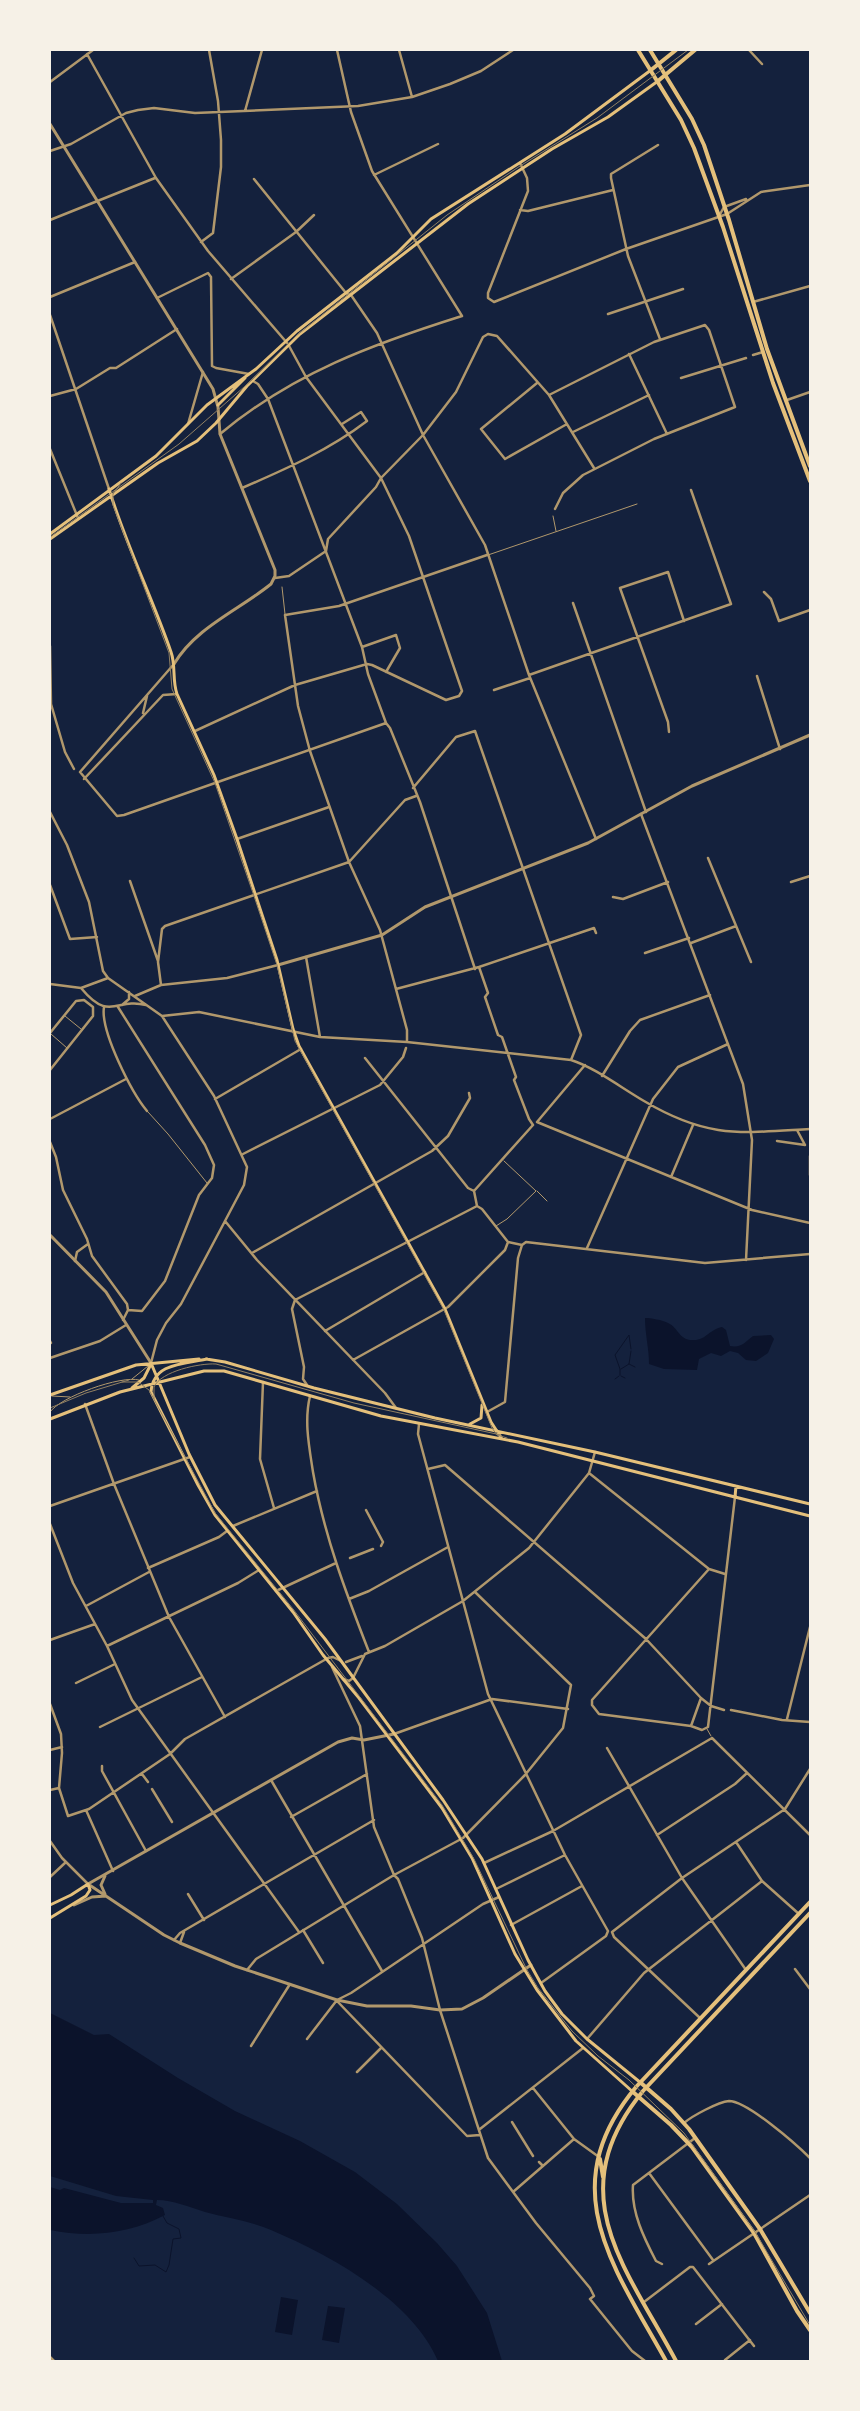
<svg xmlns="http://www.w3.org/2000/svg" width="860" height="2411" viewBox="0 0 860 2411" font-family="Karla,sans-serif">
<style>
.water{fill:#0b132b}
.lines{fill:none;stroke-linecap:round;stroke-linejoin:round}
.stream{stroke:#0b132b;stroke-width:1}
.service{stroke:#b1986c;stroke-width:1}
.minor{stroke:#b1986c;stroke-width:2.5}
.tertiary{stroke:#b1986c;stroke-width:3}
.secondary{stroke:#e5c07b;stroke-width:3}
.primary{stroke:#e5c07b;stroke-width:4}
.tram{stroke:#918062;stroke-width:1}
</style>
<rect width="100%" height="100%" fill="#14213d"/>
<path class="water" d="M645,1318c5,0 18,2 23,5 11,5 11,18 26,17 12,0 16,-11 28,-13l4,3 4,16c12,2 15,-4 23,-10l18,-1 3,4 -6,14 -12,8 -10,-1 -8,-7 -8,-2 -9,5 -10,-3 -12,6 -2,11 -33,-1 -15,-5c0,-16 -4,-29 -4,-46z
M50,2013l44,22 15,-1 69,44 57,33 65,30 55,31 42,32 40,39 20,23 30,47 15,48h-64c-26,-61 -108,-106 -167,-131 -21,-9 -44,-12 -66,-18 -16,-5 -32,-12 -48,-12l-1,5 7,3 2,7c-36,19 -75,23 -115,15v-43l10,3 4,-2 57,15h32v-3l-37,-4 -66,-20z
M281,2297l17,3 -6,35 -17,-3z
M328,2306l17,2 -6,35 -17,-3z"/>
<g class="lines">
<path class="stream" d="M629,1364l6,3
M621,1369l8,-5 2,-13
M620,1375v-6l-5,-14 14,-20 2,14
M621,1376l4,2
M615,1379l4,-3
M134,2258l5,8 16,-1 11,7 3,-7 4,-26 8,-1 -2,-9 -12,-6 -4,-7"/>
<path class="service" d="M553,516l3,15
M488,555l149,-51
M282,587l3,27
M65,1016l16,13
M51,1034l16,14
M148,1112l20,22 39,49
M537,1191l10,10
M496,1226l11,-7 29,-28 -32,-30
M132,1379l16,-13
M52,1396l18,1
M50,1412c10,-15 71,-37 89,-32
M707,1729l4,7"/>
<path class="minor" d="M399,50l13,47
M749,50l13,14
M87,54l69,124 52,73 80,93 18,33 75,101 28,58 53,155 -3,5 -13,4 -74,-35 -5,-1 -72,21 -100,46
M50,82l43,-32
M245,111l17,-61
M658,145l-47,29v4l17,78 32,83
M50,151l21,-7 55,-31 12,-3 16,-2 41,5 163,-7 54,-9 38,-13 31,-13 32,-21
M520,163l7,15 1,13 -40,102v5l6,4 132,-53 101,-35 34,-22 49,-7
M374,175l64,-31
M254,179l92,114 5,2 26,38 46,102 62,110 44,130 67,164
M520,210l8,1 85,-21
M719,216l5,-9 22,-8
M50,220l105,-42
M201,242l12,-9 8,-66v-27l-3,-39 -9,-51
M231,279l65,-47 18,-17
M50,297l85,-35
M157,298l51,-25 3,4 1,89 4,2 33,6
M753,302l57,-16
M608,314l75,-25
M50,315l59,174
M629,354l38,80
M753,355l10,-3
M681,378l65,-20
M253,381l5,3 10,15 94,248 6,27 18,49 4,5 30,74 55,167
M537,383l-56,46 24,30 62,-35
M549,395l105,-53 51,-17 4,5 26,77 -81,32 -71,36 -20,18 -8,16
M50,396l26,-7 34,-21h6l61,-39
M787,400l23,-8
M188,424l15,-52
M573,432l76,-37
M220,434c73,-61 153,-90 242,-118l-90,-145 -21,-59 -14,-62
M50,449l28,69
M242,488c44,-19 87,-38 125,-67l-6,-9 -19,12
M275,578l14,-2 37,-25 2,-12 48,-52 5,-9 42,-43 33,-43 27,-55 5,-3 9,2 52,59 45,73
M764,592l7,7 8,22 31,-11
M573,603l73,209
M50,646l1,58 14,48 9,17
M362,647l34,-12 4,13 -14,24
M174,664l-94,108 37,44 7,-1 262,-92
M529,675l202,-71 -40,-114
M757,676l23,73
M494,690l36,-12
M143,713l4,-17
M669,732l-1,-10 -48,-134 48,-16 16,49
M84,779l79,-84 14,-1
M413,788l43,-51 19,-6 106,304 -10,25
M50,812l17,33 22,57 14,69 5,7 54,38 52,80 33,71 -3,18 -19,36 -44,83 -15,19 -9,17 -6,23
M641,814l102,270 9,56 -6,120
M237,839l92,-32
M708,858l43,104
M130,881l28,80
M791,882l19,-6
M50,885l20,54 27,-2
M613,897l10,2 45,-17
M691,943l45,-17
M645,953l44,-15
M306,957l14,80
M479,967l9,26 -3,4 13,38 4,2 14,40 -2,3 15,39 4,6
M50,984l31,4
M161,985l-3,-23 4,-33 3,-3 184,-64 56,-62 11,-4
M81,988c29,35 35,9 65,17
M81,988l27,-10
M396,989l83,-22 115,-39 2,5
M135,996l26,-11 66,-7 51,-13
M122,1005l7,-6v-7
M104,1007c-4,24 28,86 43,104
M118,1007l87,138 9,20 -2,13 -13,17 -34,86 -23,30 -14,-1
M162,1016l37,-4 121,25 87,5 164,18c23,7 52,29 73,41 64,38 96,32 166,28
M50,1033l26,-32 8,-1 9,7v9l-43,54
M407,1042v-12l-27,-100 -31,-68 -39,-111 -12,-45 -13,-91 54,-9 148,-51
M365,1058l103,130 6,3 3,15 5,3 26,33 14,3
M602,1076l28,-45 10,-11 70,-25
M215,1099l86,-50
M50,1119l76,-40
M537,1122l215,88 58,13
M537,1122l48,-57
M777,1141l28,4 -8,-15
M50,1142l6,15 7,33 24,49 5,17 35,48 1,6 -5,10
M243,1154l137,-69 23,-28 3,-9
M810,1156v19
M671,1177l22,-52
M474,1191l59,-66
M225,1221l32,39 128,133 11,15
M587,1248l66,-149 25,-32 50,-23
M252,1253l180,-102 16,-15 22,-38 -1,-5
M75,1261l2,-9 11,-8
M295,1300l182,-94
M295,1300l-3,9 12,58 -1,12 4,6
M325,1331l100,-59
M50,1341l1,2
M50,1358l50,-17 26,-16
M353,1360l95,-53 57,-57 3,-8
M263,1382l-3,77 14,49
M310,1396c-6,25 -1,50 3,76 11,63 33,121 56,180
M85,1404l29,80 55,133 56,100
M487,1412l18,-10 13,-144 4,-13 4,-3 179,21 105,-9
M419,1424l-1,10 70,260 77,161 43,76 -2,5 -65,47
M428,1469l17,-4 201,174 55,59 10,8 13,4
M589,1473l120,96 16,5
M50,1506l140,-49
M366,1510l17,32 -2,4
M50,1524l23,59 34,63 25,54 167,232
M233,1526l84,-35
M350,1558l23,-9
M148,1568l71,-31 8,-6
M709,1569l-117,131v5l7,9 92,12 11,4 6,-3 27,-230
M276,1591l60,-28
M349,1599l20,-8 79,-44
M86,1606l63,-34
M50,1640l45,-16
M107,1646l131,-63 21,-13
M346,1662l16,-6
M332,1667l28,59 14,101 20,48 4,4 24,59 18,72 48,148 48,65 54,65 4,8 -4,3 42,52 13,10
M343,1679l6,2 4,-3 12,-24 20,-8 78,-45 66,-53 60,-75 6,-21
M76,1683l39,-19
M50,1704l11,30 1,19 -3,35 9,28 21,-7 81,-55 15,-15 143,-81 5,-1 8,4
M731,1710l51,10 28,2
M787,1719l23,-92
M691,1726l10,-28
M100,1727l102,-50
M394,1734l98,-35 76,10
M607,1748l75,130 64,92
M50,1750l12,-3
M102,1766v5l44,80
M142,1774l6,8
M271,1780l111,191
M152,1789l20,33
M50,1790l9,-2
M86,1810l27,61
M291,1817l76,-43
M657,1835l78,-51 12,-11
M50,1841l12,17 26,26
M736,1842l26,39 37,33
M484,1863l69,-32 159,-93 98,97
M50,1877l16,-15
M496,1889l69,-34
M188,1894l16,26
M511,1925l71,-39
M303,1930l20,33
M174,1940l6,-7 194,-113
M180,1943l4,-11
M795,1969l15,20
M247,1970l9,-11 138,-84 69,-37 62,-63 38,-47 8,-43 -96,-93
M337,2000l14,-7 132,-89 16,-7
M337,2001l130,135 13,-1
M700,2018l-86,-81 -2,-5 70,-54 103,-69 25,-40
M307,2039l30,-39
M587,2039l57,-66 118,-92
M251,2046l39,-62
M357,2072l24,-24
M533,2088l41,51 25,18
M512,2122l21,34
M684,2123c8,-7 34,-21 45,-22 18,0 67,43 81,57
M480,2129l103,-81
M539,2162l4,4
M649,2173l64,87
M513,2192l61,-53
M662,2264l-6,-3c-12,-23 -25,-49 -23,-76l62,-47
M709,2264l101,-69
M644,2302l46,-35h3l61,79
M696,2324l26,-20
M50,2357l4,4
M725,2360l25,-20"/>
<path class="tertiary" d="M50,124l163,265 5,18 2,27 55,136v6l-4,8c-32,26 -75,43 -97,80
M278,965l104,-30 43,-28 163,-64 104,-57 118,-51
M50,1235l56,57 45,71
M394,1734l-30,6 -12,-2 -14,4 -250,142 76,51 16,8 55,23 102,34 30,6h44l29,4 22,-1 21,-11 48,-33
M105,1894l-4,-9 4,-9
M74,1905l18,-8 14,-1"/>
<path class="secondary" d="M218,405l27,-27
M109,489c17,56 43,108 62,163 5,14 1,28 6,42l37,81 23,64 40,121 16,69 6,17 146,263 46,113 11,17
M50,534l106,-78 51,-51 49,-36 41,-38 100,-78 34,-34 134,-85 86,-64
M50,539l108,-76 39,-22 19,-18 31,-37 53,-52 168,-130 84,-55 56,-32 50,-36
M206,1359l19,3 89,26 121,30 160,34 215,52
M207,1359c-24,5 -54,4 -56,33l47,93 17,30 78,97 30,43 36,43 83,110 30,50 43,96 22,36 39,51 57,51
M151,1363l38,91 26,51 110,134 118,161 39,59 46,101 17,31 17,23 25,25 54,44
M132,1388l12,-10 7,-14
M50,1395l86,-30 63,-6
M50,1419l70,-27 84,-21h20l157,45 137,26 292,74
M470,1424l11,-6 1,-13
M735,1497l1,-11
M50,1905l21,-10 17,-11 2,6 -4,6 -36,22"/>
<path class="primary" d="M638,50l43,70 13,28 29,79 50,156 37,98
M650,50l42,69 12,26 25,75 38,129 43,117
M651,70l25,-20
M658,81l37,-31
M641,2083l30,26 18,20 71,100 50,84
M633,2092l38,33 21,22 62,86 43,78 13,19
M600,2159l3,18
M666,2361c-52,-94 -114,-173 -30,-274l174,-185
M676,2361c-50,-94 -117,-167 -33,-270l167,-178"/>
<path class="tram" d="M121,483l-8,11v11l56,148 3,36 43,94 39,113 23,69 18,76 149,269 48,118 5,7 10,3
M50,537l129,-93 73,-64 44,-44 151,-121 73,-49 77,-48 91,-68
M122,1382h16l11,8 66,123 78,96 149,196 32,54 53,111 11,18 34,43 26,25 31,24 55,53 71,99 55,93
M154,1399v-12c7,-16 46,-24 62,-23l138,39 147,32
M50,1408l36,-15 43,-13"/>
</g>
<rect width="860" height="2411" fill="none" stroke="#f6f1e7" stroke-width="102"/>
</svg>
